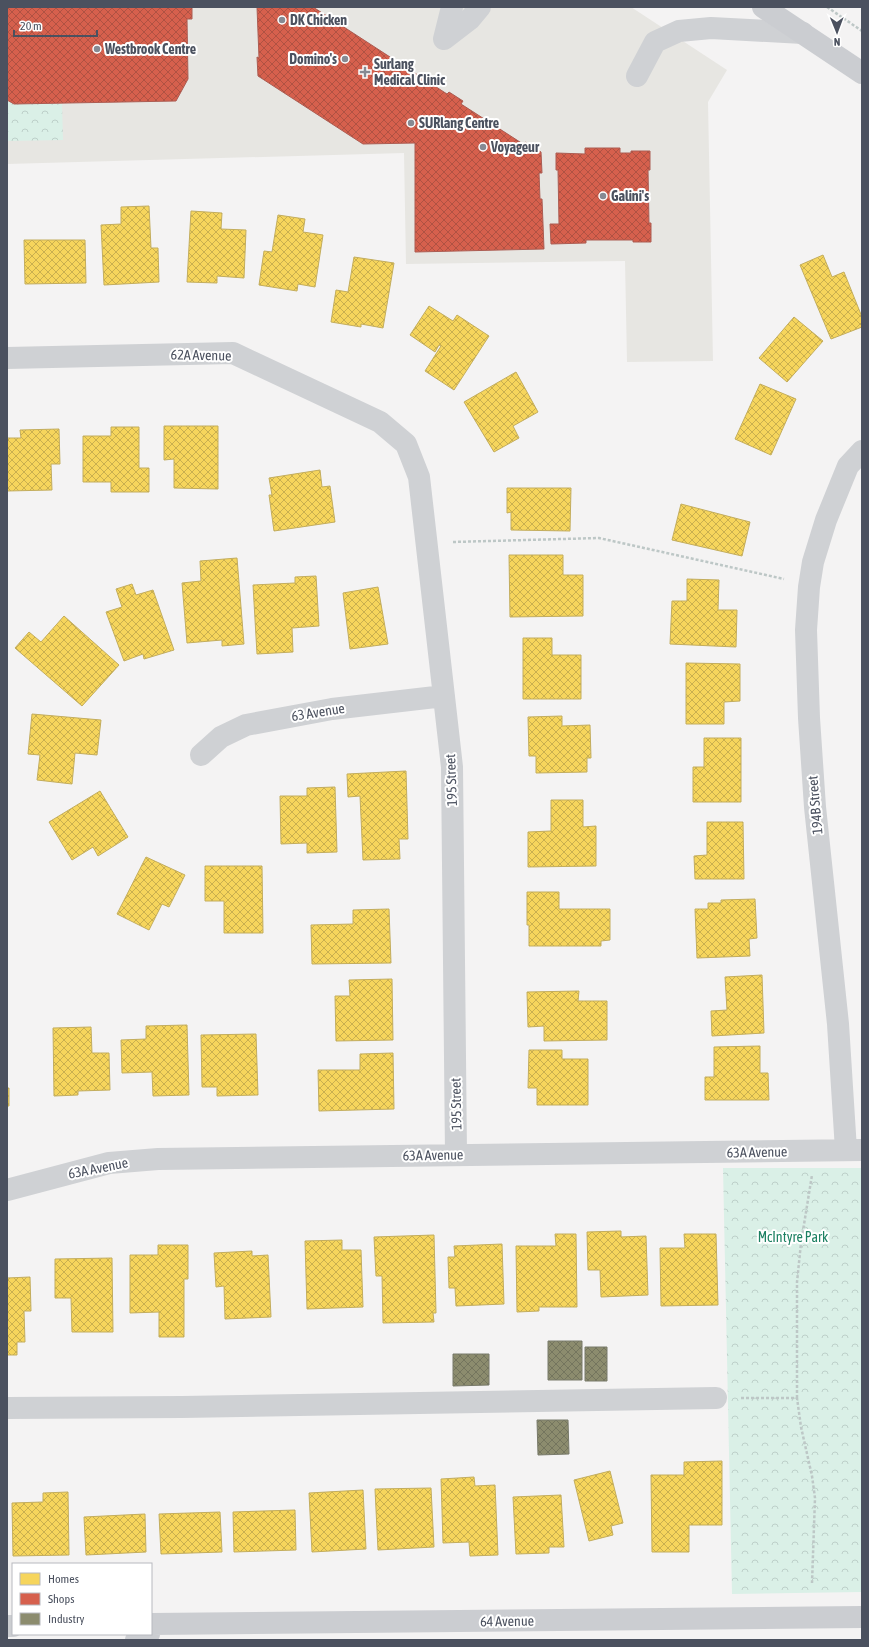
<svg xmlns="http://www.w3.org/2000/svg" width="869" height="1647" viewBox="0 0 869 1647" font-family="'Asap Condensed',sans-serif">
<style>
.commercial{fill:#e7e6e2}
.forest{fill:url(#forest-crowns)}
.homes{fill:url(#homes-cross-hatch);stroke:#c3ad5d}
.shops{fill:url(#shops-cross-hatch);stroke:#ac5c52}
.industry{fill:url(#industry-cross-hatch);stroke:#787a6a}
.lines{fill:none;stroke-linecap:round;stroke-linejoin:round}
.path{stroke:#bdc7c6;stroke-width:2.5;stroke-dasharray:3 2;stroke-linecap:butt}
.minor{stroke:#cfd1d4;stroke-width:22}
.major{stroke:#cbcdd1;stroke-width:22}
.poi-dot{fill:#868a93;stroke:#fff;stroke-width:1.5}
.labels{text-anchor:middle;stroke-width:4;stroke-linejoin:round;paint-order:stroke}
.poi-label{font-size:14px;font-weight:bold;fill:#4b515f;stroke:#fff;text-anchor:start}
.street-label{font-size:14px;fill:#4b515f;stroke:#fff}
.park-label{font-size:14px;fill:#1c8062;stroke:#fff}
</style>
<defs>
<pattern id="forest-crowns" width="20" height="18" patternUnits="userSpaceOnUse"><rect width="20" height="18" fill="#daf0e7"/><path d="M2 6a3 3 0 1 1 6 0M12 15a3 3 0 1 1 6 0" fill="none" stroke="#bdd0c9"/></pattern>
<pattern id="homes-cross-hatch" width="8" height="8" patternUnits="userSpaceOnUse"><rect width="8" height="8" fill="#f6d55c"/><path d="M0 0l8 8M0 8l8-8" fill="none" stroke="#c9af4f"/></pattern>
<pattern id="shops-cross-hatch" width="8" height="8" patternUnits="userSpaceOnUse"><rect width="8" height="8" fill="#d6604d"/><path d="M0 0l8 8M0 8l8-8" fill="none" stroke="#b05243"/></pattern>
<pattern id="industry-cross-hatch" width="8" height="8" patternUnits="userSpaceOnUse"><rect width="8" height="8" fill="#8c8c6e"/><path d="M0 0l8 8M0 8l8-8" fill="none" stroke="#74755e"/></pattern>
</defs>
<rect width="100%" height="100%" fill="#f4f3f3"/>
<path class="commercial" d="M7,7h624l96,63 -19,32 5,259 -86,1 -2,-101 -219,3 -2,-111 -397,11z"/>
<path class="forest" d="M7,100l7,4h48l1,36 -56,1z
M723,1168h139v424l-130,2z"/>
<path class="homes" d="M149,206l2,42h7l1,34 -55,3 -3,-60 20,-1v-17z
M191,211l31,2 -1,16 25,1 -2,48 -27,-2v7l-30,-1z
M278,215l27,4 -2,13 20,3 -8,52 -17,-3 -1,7 -38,-6 5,-34 8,1z
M24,240h61l1,43 -61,1z
M823,255l9,22 12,-5 18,45v10l-31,12 -31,-74z
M354,257l40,6 -11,65 -22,-4v3l-30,-5 5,-32 12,2z
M429,306l24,15 4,-6 32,21 -35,54 -29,-19 16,-25 -2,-1 -4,7 -25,-17z
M794,317l29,24 -36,41 -28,-24z
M516,372l22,40 -25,14 6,12 -25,14 -30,-50z
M760,384l36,15 -25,56 -36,-16z
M164,426h54v63l-44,-1v-29l-10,1z
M111,427h28v41h10v24h-38v-10h-28v-46h28z
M59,429l1,35h-9l1,26 -45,1v-53h14l-1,-8z
M320,470l2,17 8,-1 5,36 -61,9 -5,-36h3l-3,-17z
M507,488h64l-1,43 -59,-1v-18l-4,1z
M681,504l69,18 -8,34 -70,-16z
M509,555h54v20h20v41l-73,1z
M237,558l7,86 -22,2v-6l-35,3 -5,-60 19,-2 -1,-20z
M316,576l3,50 -27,2 1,24 -36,2 -4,-69 42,-2v-6z
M687,579l32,1 -1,30h19l-1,37 -66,-3 2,-43h15z
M132,584l4,11 17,-5 21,60 -30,9 -1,-5 -19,7 -18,-49 16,-5 -6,-18z
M378,587l10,57 -38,5 -7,-56z
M64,616l55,49 -37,41 -67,-58 14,-16 12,10z
M523,638h29v17h29v44h-58z
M686,663l54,1v37l-16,1v22h-38z
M32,714l69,6 -4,35 -22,-2 -3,31 -35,-4 3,-25 -12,-1z
M562,716v10l28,-1 1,33h-4v14l-51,1v-17h-7l-1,-39z
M704,738h37v64h-48v-35h11z
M406,771l2,68h-9l1,20 -37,1 -3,-64 -12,1 -1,-23z
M335,787l2,65 -30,1v-10l-26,1 -1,-48h27v-8z
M100,791l28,46 -30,19 -5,-9 -21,13 -23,-38z
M551,800h32v27l13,-1v40l-68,1v-35l23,-1z
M707,822h36l1,57h-49l-1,-23 13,-1z
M146,857l39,18 -16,32 -7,-3 -13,26 -32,-16z
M205,866h57l1,67h-39v-32h-19z
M527,892h32v17h51v31l-9,1v5h-72v-21h-2z
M755,899l2,39 -8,1 1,17 -53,2 -2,-49h13v-6h13v-3z
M389,909l2,54 -79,1 -1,-39 42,-1v-14z
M762,975l2,58 -52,3 -1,-25 16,-1 -2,-33z
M392,979l1,61 -57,1 -1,-45h15l-1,-16z
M579,991l-1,10h29v39l-63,1v-15l-16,1 -1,-35z
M187,1025l2,70 -36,1 -1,-24 -30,1 -1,-33 25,-1v-13z
M91,1027l1,26h17l1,37 -32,1v4l-24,1 -1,-68z
M256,1034l2,61 -41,1v-9h-15l-1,-52z
M760,1046v27h8l1,27h-64v-23h9v-30z
M529,1050h33v9h26v46h-51v-17h-9z
M393,1053l1,56 -75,2 -1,-41h42v-16z
M7,1088h2v18h-2z
M621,1231v6l25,-1 2,59 -47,2 -1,-27h-12l-1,-38z
M555,1234h21l1,73h-38v4l-22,1 -1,-66h40z
M684,1234h32l2,71 -57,1 -1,-58h25z
M434,1235l2,78h-3l1,9 -51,1 -1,-47h-6l-2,-39z
M342,1240v10h19l2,57 -56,2 -2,-68z
M502,1244l2,60 -48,2 -1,-18h-6l-1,-31h7l-1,-11z
M158,1245h30v34h-4v58h-25v-25l-29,1v-58h28z
M252,1251v5l16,-1 3,62 -46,2 -1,-33 -8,1 -2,-34z
M112,1258l1,74h-41l-1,-34h-16v-39z
M30,1277l1,34h-7l1,31h-8v13h-10v-77z
M722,1461v64h-33v27h-37l-1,-77h33v-13z
M610,1471l13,52 -12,3 2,9 -24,6 -15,-61z
M474,1477l1,9 20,-1 3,70 -28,1 -1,-14 -26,1 -2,-64z
M431,1488l3,59 -56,3 -3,-61z
M363,1490l3,59 -54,3 -3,-59z
M68,1492l1,63 -56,1 -1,-53 31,-1v-9z
M561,1495l3,52h-15v6l-33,1 -3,-57z
M295,1510l1,40 -62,2 -1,-40z
M220,1512l2,40 -61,2 -2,-40z
M145,1514l1,38 -60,3 -2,-38z"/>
<path class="shops" d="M7,7h185v12h-5l1,60 -12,22 -162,3 -7,-4z
M257,7h56l134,87 2,-2 14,9 -2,3 62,40 2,-2 16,10 1,21h-3l1,26h2l2,50 -129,3v-109l-52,1 -105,-68 -1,-19 2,1z
M585,148h35v5h11v-2h19v19h-2l1,53h2v19h-18v-2h-47v3l-35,1 -1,-20h9l-1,-54h-2v-17l29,1z"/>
<path class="industry" d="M548,1341h34v39h-34z
M585,1347h22v34h-22z
M453,1354h36v31l-36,1z
M537,1420h31l1,34 -31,1z"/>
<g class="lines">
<path class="path" d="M827,7l35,24
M453,542l146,-4 185,41
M741,1398h56l4,29 11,49 3,22 -3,85
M797,1398v-116l4,-39 11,-68"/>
<path class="minor" d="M452,7l-8,32 26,-20 10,-12
M637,76l18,-34 24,-11 32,-3 92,5
M7,358l226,-5 147,69 26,22 13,33 33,290 4,387
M201,755l20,-18 25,-12 86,-16 112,-13
M846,1150l-8,-126 -23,-217 -6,-89 -3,-88 3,-43 4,-25 13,-42 22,-54 14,-15
M7,1190l102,-27 49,-4 704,-9
M7,1408l175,-1 534,-9"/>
<path class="major" d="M763,7l99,66
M151,1624l711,-7
M7,1626h6
M136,1640l13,-6"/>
</g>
<g class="poi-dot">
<circle cx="282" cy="20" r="4"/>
<circle cx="97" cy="49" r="4"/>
<circle cx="345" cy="59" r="4"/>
<path d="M363 66h4v4h4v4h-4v4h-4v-4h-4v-4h4z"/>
<circle cx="411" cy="123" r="4"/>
<circle cx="483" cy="147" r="4"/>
<circle cx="603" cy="196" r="4"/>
</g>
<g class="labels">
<g class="poi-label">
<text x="290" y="25">DK Chicken</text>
<text x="105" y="54">Westbrook Centre</text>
<text x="337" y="64" text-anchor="end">Domino's</text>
<text x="374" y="69">Surlang<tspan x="374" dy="16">Medical Clinic</tspan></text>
<text x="419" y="128">SURlang Centre</text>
<text x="491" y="152">Voyageur</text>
<text x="611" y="201">Galini's</text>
</g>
<g class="street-label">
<text transform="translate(201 355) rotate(1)" y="5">62A Avenue</text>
<text transform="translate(318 712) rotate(-9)" y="5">63 Avenue</text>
<text transform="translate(451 780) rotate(-92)" y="5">195 Street</text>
<text transform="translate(815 805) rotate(-95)" y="5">194B Street</text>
<text transform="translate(456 1104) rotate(-91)" y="5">195 Street</text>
<text transform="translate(757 1152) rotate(-1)" y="5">63A Avenue</text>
<text transform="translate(433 1155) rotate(-1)" y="5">63A Avenue</text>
<text transform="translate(98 1168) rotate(-11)" y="5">63A Avenue</text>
<text transform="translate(507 1621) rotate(-1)" y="5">64 Avenue</text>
</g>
<g class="park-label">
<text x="793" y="1242">McIntyre Park</text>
</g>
</g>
<rect width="869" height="1647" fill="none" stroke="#4b515f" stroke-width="16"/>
<rect x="12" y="1563" width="140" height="72" fill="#ffffff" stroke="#b7b9bf"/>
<rect x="20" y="1573" width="20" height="12" fill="#f6d55c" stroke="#b7b9bf"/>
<text x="48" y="1583" font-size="12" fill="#4b515f">Homes</text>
<rect x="20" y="1593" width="20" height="12" fill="#d6604d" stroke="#b7b9bf"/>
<text x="48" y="1603" font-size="12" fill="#4b515f">Shops</text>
<rect x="20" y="1613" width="20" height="12" fill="#8c8c6e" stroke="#b7b9bf"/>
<text x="48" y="1623" font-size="12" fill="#4b515f">Industry</text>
<g transform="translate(837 32) rotate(179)" stroke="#ffffff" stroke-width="3" paint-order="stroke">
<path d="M0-3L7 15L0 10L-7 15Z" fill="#4b515f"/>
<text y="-6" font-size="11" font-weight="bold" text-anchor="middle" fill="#4b515f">N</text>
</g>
<path d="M14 30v6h83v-6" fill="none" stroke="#4b515f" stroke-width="2"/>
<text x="20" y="30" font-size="12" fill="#4b515f" stroke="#ffffff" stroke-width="3" paint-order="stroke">20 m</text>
</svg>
